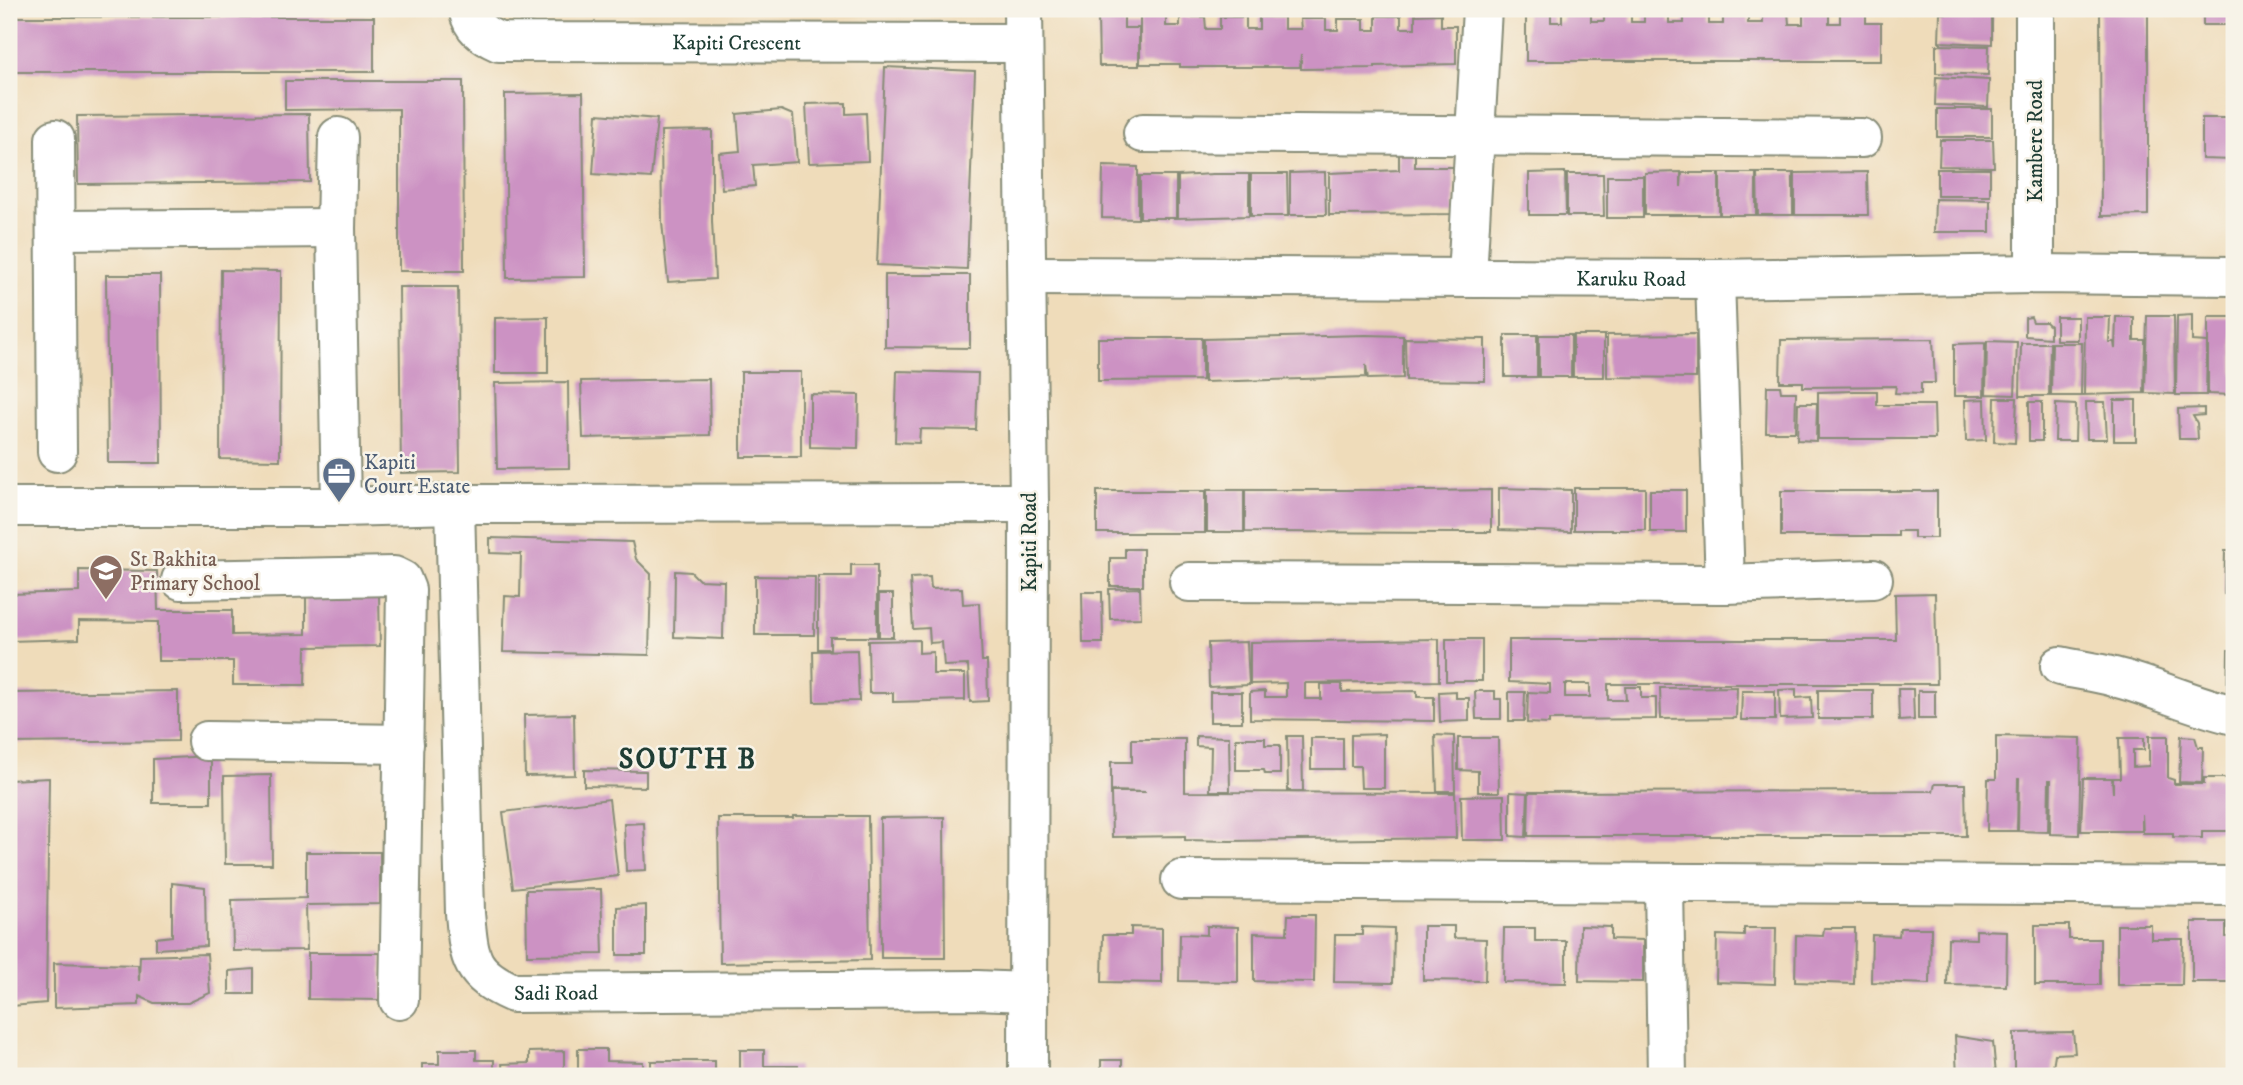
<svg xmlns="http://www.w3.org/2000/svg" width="2243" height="1085" viewBox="0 0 2243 1085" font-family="'IM FELL DW Pica',serif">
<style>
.building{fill:#cc92c3;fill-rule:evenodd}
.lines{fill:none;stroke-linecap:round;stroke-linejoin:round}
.minor-casing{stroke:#878c77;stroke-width:42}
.minor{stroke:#fff;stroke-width:38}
.labels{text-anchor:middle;stroke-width:5;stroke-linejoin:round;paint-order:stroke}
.street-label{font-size:21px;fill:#1f3d34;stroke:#f7f3e8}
.service-label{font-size:21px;fill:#4e5e75;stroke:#f7f3e8;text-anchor:start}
.education-label{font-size:21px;fill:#785e54;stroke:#f7f3e8;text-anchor:start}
.district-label{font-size:28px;font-weight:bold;letter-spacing:2px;fill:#1f3d34;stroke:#f7f3e8}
</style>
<rect width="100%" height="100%" fill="#f7f3e8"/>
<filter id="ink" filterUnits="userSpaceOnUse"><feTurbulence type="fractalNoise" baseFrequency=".0143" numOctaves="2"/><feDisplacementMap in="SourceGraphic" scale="14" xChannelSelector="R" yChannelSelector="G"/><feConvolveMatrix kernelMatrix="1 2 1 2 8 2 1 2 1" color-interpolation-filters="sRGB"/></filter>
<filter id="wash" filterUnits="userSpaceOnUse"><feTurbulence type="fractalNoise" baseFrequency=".00686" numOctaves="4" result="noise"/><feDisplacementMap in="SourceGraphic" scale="28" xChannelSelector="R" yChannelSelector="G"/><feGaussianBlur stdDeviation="1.57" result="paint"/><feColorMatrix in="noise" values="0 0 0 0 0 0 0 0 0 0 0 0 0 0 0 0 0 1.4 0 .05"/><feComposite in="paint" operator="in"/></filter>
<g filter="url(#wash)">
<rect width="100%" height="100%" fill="#efdcba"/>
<g id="blocks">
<path class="building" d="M1562,9h29v12h13v-11h27v12h13v-11h25v12h15v-11h25v12h14v-13l25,-1v13h15v-11h25l1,12h14v-13h26v12h11v-12h26v12h15v38h-355v-51h25v12h11z
M1936,9h53v2h-53z
M2100,9h48v206l-47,1z
M2203,9h31v7h-4l1,9h-28z
M1940,13l52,1v30l-53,-2z
M1166,14v12h14v-9h25l1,12h14v-12h26v12h13v-12h25v12h17l-1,-10h26v11h12v-11h26v11h12v-14h25v12h14v-13l26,-1v12h15v38l-81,2v2l-74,1v-15l-1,13h-120v-3h-40v-49z
M1098,16h26v12h15v38h-40z
M9,17h365v55h-365z
M1936,45l53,1 -1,29 -52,-2z
M885,67l90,4 -8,198 -90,-4z
M1936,77l53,3 -1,27 -53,-2z
M285,81h178l1,190h-65v-162l-114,1z
M583,93l2,184 -78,1 -2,-184z
M846,103v11l20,-1 2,48 -59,2 -3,-59z
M1937,109h55v28h-55z
M781,110l12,5 4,47 -44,3 2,21 -33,3 -3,-36 21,-2 -3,-37z
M309,114l1,68 -232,2 -1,-68z
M597,114l60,5 -6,59 -58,-4z
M2202,118h32v42l-32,-1z
M712,130v91l3,58 -47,3 -6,-60 -1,-91z
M1940,140h53l1,27 -55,-1z
M1399,146h16v21h39v47l-125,1v-42l70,-3z
M1103,166l35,1v52l-36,-1z
M1937,169h53v27h-53z
M1325,172l1,43h-36v-42z
M1565,172l1,43h-37v-42z
M1681,172v15l1,-14h37v42h-74v-42z
M1867,172l1,43h-73v-42z
M1720,173h36v42h-36z
M1757,173h36v42h-35z
M1213,174h36v42l-71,2v-42z
M1251,174h36l1,42h-37z
M1567,174h36l1,42h-37z
M1140,176h36v42h-36z
M1607,176h36v42h-36z
M1935,199l55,1v32h-56z
M221,270l60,1 -1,189 -60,-1z
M106,275h54l1,188h-53z
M885,275h85v73l-85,-1z
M399,287h59l2,185 -59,1z
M2192,315v26l15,1 -1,53h-30l1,-79z
M2147,316h27l1,78 -30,-1z
M548,317v56h-53v-55z
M2031,317l2,5h13l4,4v12l-25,-2v-18z
M2056,317h22v23h-22z
M2085,317h25l-1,25h5l1,7 1,-32h18v23h11l-1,53 -60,2z
M2208,317h25l1,78 -26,-1z
M1696,334v44l-89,-1v-42z
M1366,335l37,1v42l-35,1 -2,-14v12l-162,5v-43z
M1505,335h32v42h-32z
M1539,335h32v42h-32z
M1573,335h31v42h-31z
M1098,338h104v42l-104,1z
M1405,338l80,1v42l-79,-1z
M1933,339l2,44h-14v11l-26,-1 1,-7 -93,1v-5h-23l1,-42z
M1987,341l30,1 -2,53 -29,-1z
M1985,343l-1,53h-30v-52z
M2021,343h29l-1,53h-29z
M2052,343h30l-1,53h-30z
M897,371l81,2 -2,57 -56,-1 -1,14 -24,-1z
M741,372h60v85h-60z
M709,379l1,56 -127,3 -2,-57z
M568,382l1,86 -72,1 -2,-86z
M1767,386h13l1,6h15l-1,40h-29z
M1855,391h22v14h57l1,34h-117v-47z
M810,394l49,1 -1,53 -48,-1z
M1995,398h22l-2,45 -21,-1z
M1985,399l1,41 -20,1 -1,-41z
M2114,400h22v41h-22z
M2029,402h13v39h-13z
M2086,402h19l2,37h-20z
M1798,403h19l-1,38 -19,-1z
M2056,404l20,1 -1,36h-20z
M2204,408v7l-11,1 4,7 1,16h-19l-1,-30z
M1499,488l72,2v42l-72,-2z
M1574,488h71v42h-71z
M1207,490h37v42h-37z
M1245,490h181v1l65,-1v42h-37v1l-209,-1z
M1650,490h36v42h-36z
M1097,491h108v42h-108z
M1781,491h156v47h-23v-7h-16v5h-117z
M490,538l142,4 4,17 15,15 -2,81 -146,-3 2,-56 15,1 1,-43 -31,-1z
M1125,549h18v37h-33v-28h15z
M2225,550h9v45l-10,-1z
M851,565h26v72h-47v12h-12v-73h33z
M79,570l78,1 1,39h74v25l74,-1v-38l73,-1 1,51 -74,1 -1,38h-72v-24h-75v-39l-79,-1v18l-70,2v-47l70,-2z
M675,571l16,1 8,8 25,1 -1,58 -49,-2z
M755,576l60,1 -1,58h-59z
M930,577l1,12 31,-1 1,16 16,-1 3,58h5l1,40 -18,1 -2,-37 -24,1 -2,-24 -12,1 -1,-15 -16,1 -3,-51z
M1140,588l1,30 -31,1 -1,-30z
M1082,592h20l1,51h-20z
M1935,593l2,91h-329v16h18l-1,-13h16v11h15v21l-107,1v4l-22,-1 1,-31 22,1v-9l-41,-2v-42h387l-1,-46zM1565,684h25v13h-25z
M879,594h14v43h-14z
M1439,639v42l-134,2v16h16v-15h21v8l75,-1v6h17v24l-184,-2v-27l15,-1v6h21v-14l-36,1v-42z
M1446,639h36v42h-36z
M919,640v13l14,-1v22h32v26l-72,2v-9h-24l-1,-52z
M1247,642l2,43 -40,2 -1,-44z
M857,650l2,51 -45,1 -1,-51z
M2228,650h6v50h-7z
M1737,687l-1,31 -75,1 -1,-31z
M1796,689v9l15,-1 1,21 -32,1 -1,-29z
M1898,689h15l1,31 -15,1z
M1818,690h55v29h-55z
M178,691v50l-169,2v-50z
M1456,691v7h13v23l-29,1 -1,-30z
M1475,691h20v8h6v20h-25z
M1742,691h33v29h-34z
M1918,691h17v28h-17z
M1210,692h32v30h-32z
M1509,692h16l-1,29h-15z
M574,714l1,61 -50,1 -1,-61z
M1384,734v54h-23l-1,-22h-9v-31z
M1435,735l19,1 1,55h-18z
M1196,736l33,1 1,54h-20l1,-44 -15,-1z
M1287,736h15l1,55h-15z
M1996,736l85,2 -2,97 -29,-1 1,-54h-2l-1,52 -30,-1 1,-52h-1l-1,52h-30l1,-52h8z
M2149,736h19v42l6,2v4h30v-6h30v53h-32v7l-29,-1v-4h-30l-1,-19v17h-61l2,-53h29l1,15v-15h7l-1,-40h25v12h-11v17l16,-1z
M2181,736l14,1 3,10h5l-1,36 -23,-1z
M1236,738h29v7h15v29h-15l-1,-4h-28z
M1311,738h32v31h-32z
M1458,738h40l1,54h-21v-21l-20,-1z
M1132,739h53v53l270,1 1,45 -226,3 -45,-1v-4l-73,1 -1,-45h35l-35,-1v-29h21z
M211,756v47h-58v-44z
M584,770l62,1v16l-62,-1z
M271,775l1,89h-47l-1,-88z
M49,778l-3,225 -34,3v-25l-3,-1v-200z
M1935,784h30l1,52h-438l1,-44 404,-1z
M1510,792l18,1 -2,44 -16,-1z
M1504,795l1,45h-43l-1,-44z
M609,799l9,77 -105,12 -10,-76z
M793,816h75l2,144 -150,3 -2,-145h75z
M944,817l1,141h-64l-1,-140z
M644,823l2,47 -20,1 -2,-47z
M306,852h74v52l-74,1 1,45 -74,1 -1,-51 74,-2z
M172,883l33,4 1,59 -50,3v-11l16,-2z
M601,889l2,65 -76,1 -1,-65z
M646,905v50h-29v-48z
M1288,915h27l-1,67 -60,-1v-48l33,1z
M2192,922h34v15h8v45h-42z
M2035,925h34v14h31v46h-65z
M2117,925h34v14h32l-1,46h-65z
M1207,926l31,1v55l-59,-1 1,-47 27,1z
M1423,926h31v12l32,1 -1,42 -62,-1z
M1580,926l31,1v12l32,1v42l-64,-1z
M1131,927l31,1v55l-60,-1 1,-47h28z
M1362,927l32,1 -1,55 -59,-1 1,-47h27z
M1504,928h31v13h31v42l-63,-1z
M1744,928h32l-1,56 -59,-2 1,-47 27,1z
M1824,928h31l-1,56 -59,-2 1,-47 27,1z
M1900,928h31l-1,56 -59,-2 1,-47 27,1z
M1976,930l31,1 -1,55 -59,-1 1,-47 28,1z
M308,953h74v47l-74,-1z
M207,954l3,39 -22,10h-34l-15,-7v9l-85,3v-45l84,2 1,16 1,-25z
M254,969v25h-25v-23z
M2073,1032l2,21 -20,1 -3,21 -38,1v-43z
M1955,1036l38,6 3,33 -39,1z
M578,1049h28v12l37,1v14h-65z
M439,1050h37v10h18v16h-72v-12h17z
M740,1050h24v16h34v10h-58z
M564,1051v25h-61l-1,-12 27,-1v-11z
M1101,1060h21v16h-21z
M651,1061h64v15h-64z"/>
</g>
</g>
<g filter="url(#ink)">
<use href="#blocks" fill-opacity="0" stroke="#878c77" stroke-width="2"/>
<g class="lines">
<g class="minor-casing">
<g id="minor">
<path id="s1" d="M468,9c4,19 15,26 31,33l524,1"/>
<path d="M1023,9l6,494 -1,573"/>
<path d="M1143,133l719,5"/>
<path d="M338,137l-2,91 5,279"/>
<path d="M55,139l2,313"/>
<path d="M56,230l280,-2"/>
<path d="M2035,274v-265"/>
<path id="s2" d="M1027,276l688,3 320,-5 199,2"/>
<path d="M1467,277l15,-268"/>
<path d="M1715,279l10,305"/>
<path id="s3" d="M455,504l10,409c4,45 4,60 48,80l464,-3 51,2"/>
<path d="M9,507h332l114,-3 574,-1"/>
<path d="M181,580l213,-4 8,4 4,10 -7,410"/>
<path d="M1189,582l536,2 148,-5"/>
<path d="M2060,666c18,4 36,6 54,11 41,10 79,29 120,38"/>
<path d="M207,741l197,3"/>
<path d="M1181,880l1053,6"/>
<path d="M1664,884l3,192"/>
</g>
</g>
<use href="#minor" class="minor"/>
</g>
</g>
<defs>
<g id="office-pin" transform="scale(1.75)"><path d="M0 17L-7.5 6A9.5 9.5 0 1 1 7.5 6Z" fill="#5c6f8a" stroke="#f7f3e8"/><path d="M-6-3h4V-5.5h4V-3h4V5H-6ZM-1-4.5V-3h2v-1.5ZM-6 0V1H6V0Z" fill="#fff"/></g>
<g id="school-pin" transform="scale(1.75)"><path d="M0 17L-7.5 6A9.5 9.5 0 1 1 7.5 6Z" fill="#8d6e63" stroke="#f7f3e8"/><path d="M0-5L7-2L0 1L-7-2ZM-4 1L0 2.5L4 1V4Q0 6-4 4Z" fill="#fff"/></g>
</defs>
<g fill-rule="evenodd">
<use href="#office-pin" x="339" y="474"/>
<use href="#school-pin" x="106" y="571"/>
</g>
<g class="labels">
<g class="street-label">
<text dy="7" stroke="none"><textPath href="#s1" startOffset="285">Kapiti Crescent</textPath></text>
<text transform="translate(2035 141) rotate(-90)" y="7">Kambere Road</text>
<text dy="7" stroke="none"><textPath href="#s2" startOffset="604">Karuku Road</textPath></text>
<text transform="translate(1029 542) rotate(-90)" y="7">Kapiti Road</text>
<text dy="7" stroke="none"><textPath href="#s3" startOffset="553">Sadi Road</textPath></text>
</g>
<g class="service-label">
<text x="364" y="469">Kapiti<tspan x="364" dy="24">Court Estate</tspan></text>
</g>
<g class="education-label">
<text x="130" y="566">St Bakhita<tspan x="130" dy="24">Primary School</tspan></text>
</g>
<g class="district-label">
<text x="688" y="768">SOUTH B</text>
</g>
</g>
<rect width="2243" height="1085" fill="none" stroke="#f7f3e8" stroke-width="35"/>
</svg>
